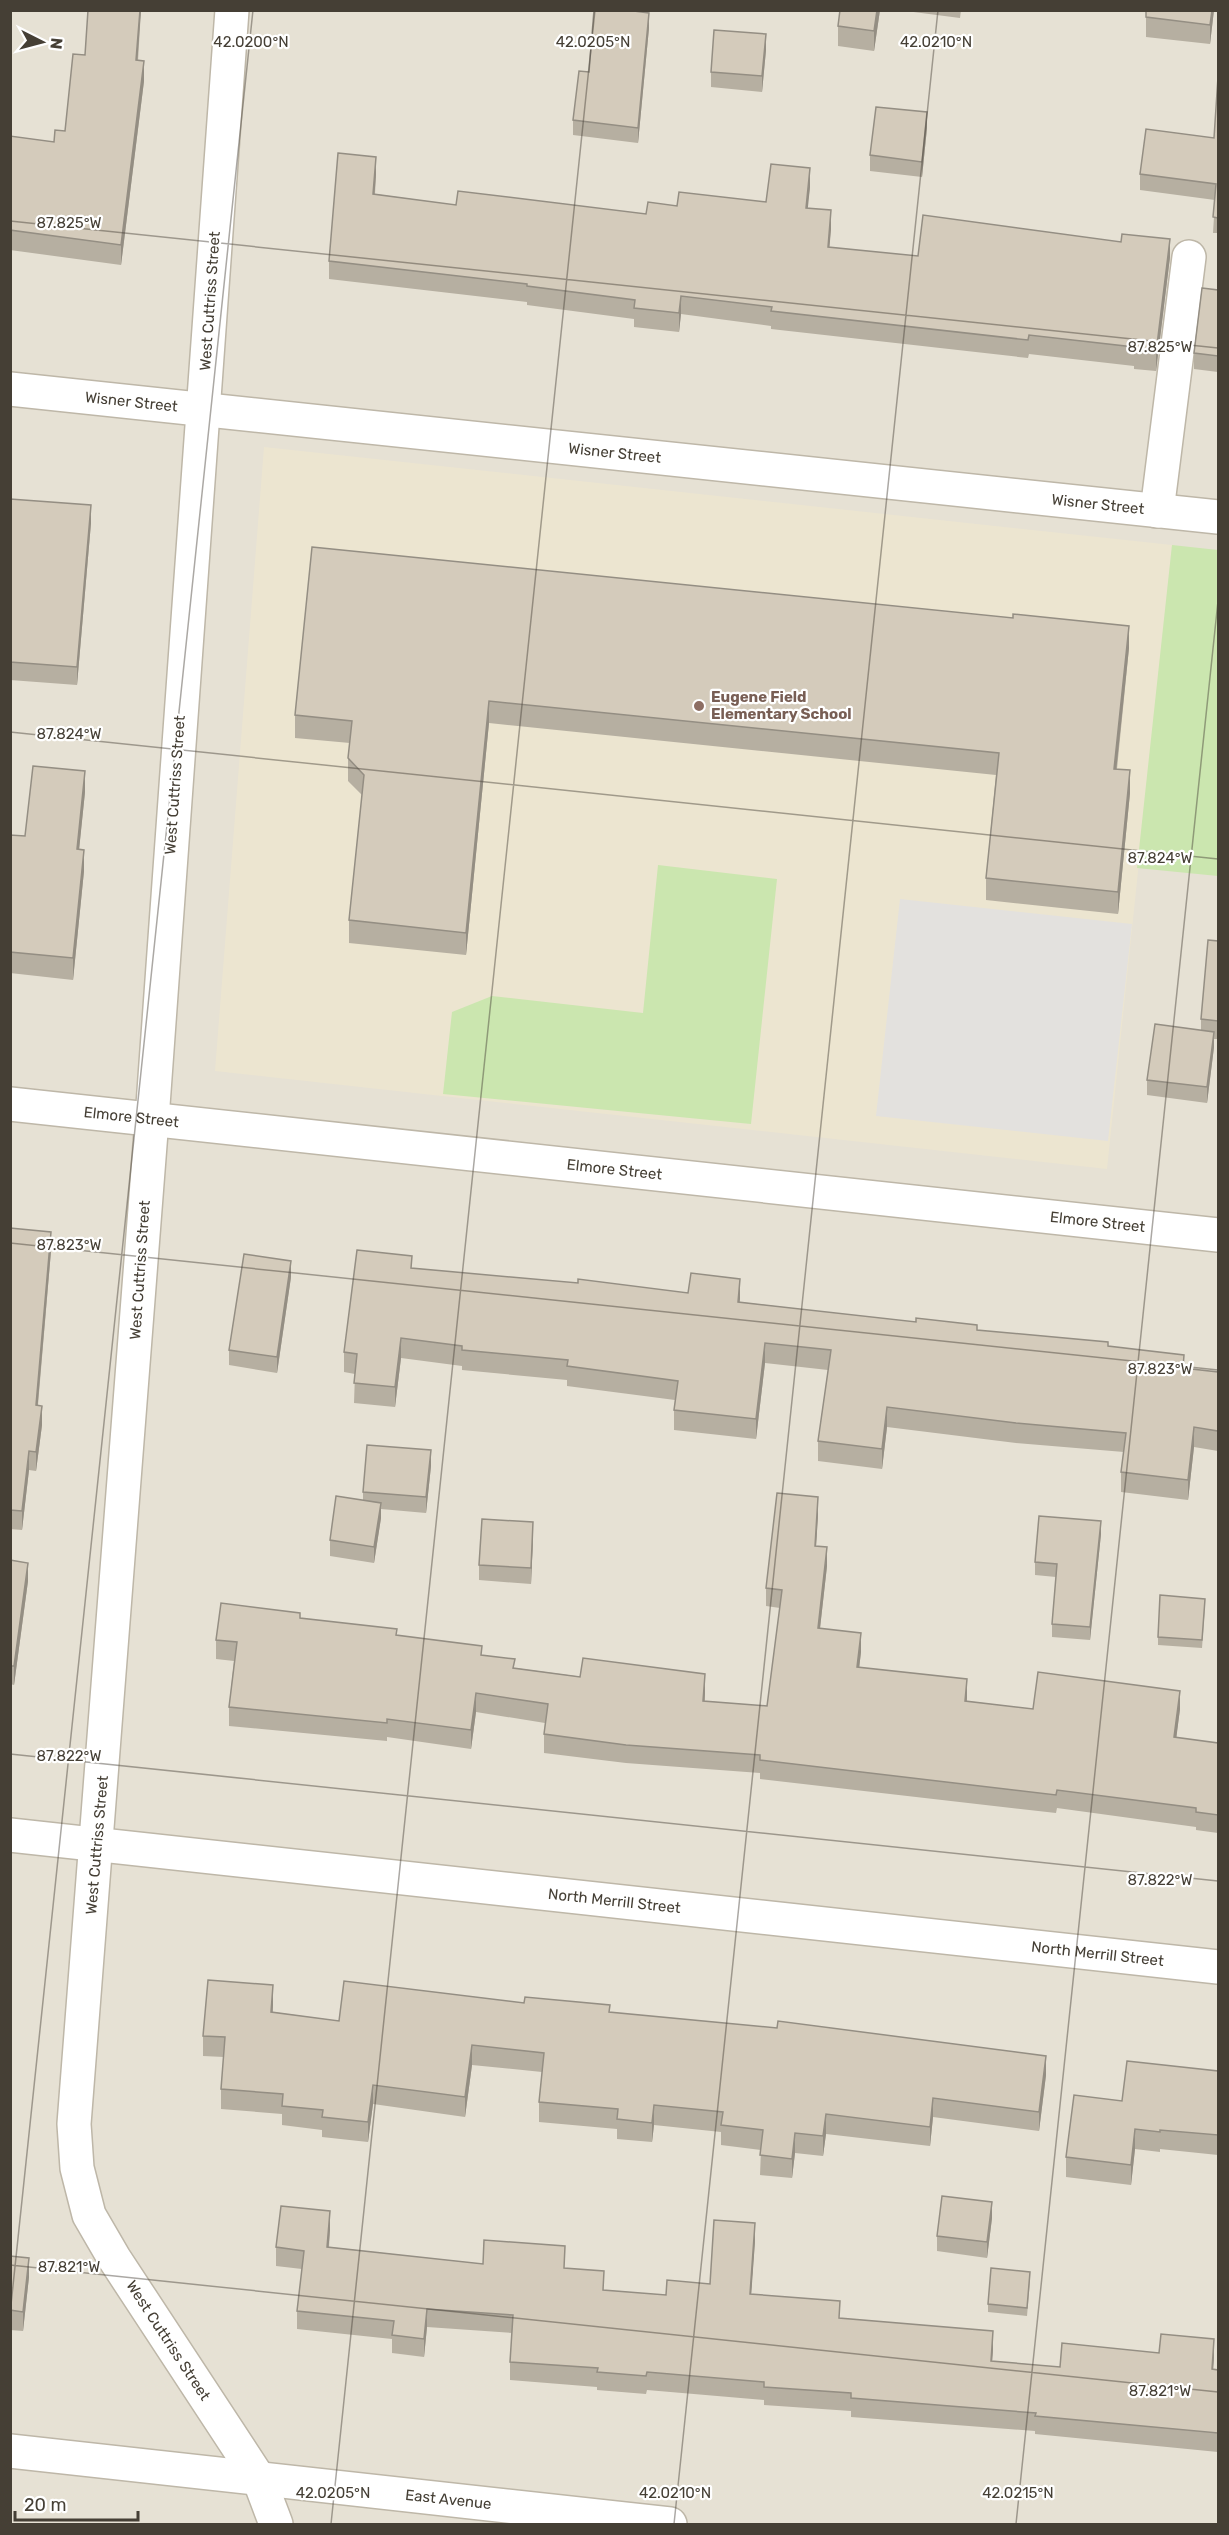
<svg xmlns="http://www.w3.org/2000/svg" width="1229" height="2535" viewBox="0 0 1229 2535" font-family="Rubik,sans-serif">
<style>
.residential{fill:#e6e1d4}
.education{fill:#ece5d0}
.green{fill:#cbe6af}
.parking{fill:#e3e1de}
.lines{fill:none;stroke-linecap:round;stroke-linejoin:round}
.minor-casing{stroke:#beb7a8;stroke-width:36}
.minor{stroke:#fff;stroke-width:33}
.wall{fill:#b6afa1}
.shaded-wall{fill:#948e83}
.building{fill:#d4cbbb;stroke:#948e83;stroke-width:1.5}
.ticks{fill:none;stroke:#453f35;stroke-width:1.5;stroke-opacity:0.45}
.education-dot{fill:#8d6e63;stroke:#fff;stroke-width:2}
.labels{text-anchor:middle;stroke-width:4.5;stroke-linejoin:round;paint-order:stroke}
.street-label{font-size:15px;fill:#453f35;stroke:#fff}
.education-label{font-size:15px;font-weight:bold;fill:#785e54;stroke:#fff;text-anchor:start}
.ticks-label{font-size:15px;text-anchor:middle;fill:#453f35;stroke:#fff;stroke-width:4.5;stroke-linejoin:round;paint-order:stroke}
</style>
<rect width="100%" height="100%" fill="#f2efe6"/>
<path class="residential" d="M11,11h1207v2513h-1207z"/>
<path class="education" d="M264,447l908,98 -65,624 -892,-98z"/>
<path class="green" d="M1172,545l46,5v326l-81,-8z
M658,865l119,14 -26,245 -308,-30 9,-82 40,-16 151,17z"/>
<path class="parking" d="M900,899l232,25 -24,217 -232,-25z"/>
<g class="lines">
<g class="minor-casing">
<g id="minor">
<path id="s1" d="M232,10l-80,1109 -78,1005 3,44 12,47 25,43 145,221 17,45"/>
<path id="s2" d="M10,389l1208,128"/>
<path d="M1157,511l32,-254"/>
<path id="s3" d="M10,1104l1208,131"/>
<path id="s4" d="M10,1835l1208,132"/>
<path id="s5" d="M10,2451l660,73"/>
</g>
</g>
<use href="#minor" class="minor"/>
</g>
<path class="wall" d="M88,10h53l-3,51 6,20 -23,184 -111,-15v-114l44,6 11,-11 20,-76z
M880,10l-6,41 -36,-5v-20z
M898,10h63l-1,8z
M1146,10h68l-4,34 -64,-7z
M649,28l-11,115 -65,-8v-15z
M766,50l-4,42 -51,-5v-15z
M1218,77v156h-5l2,-33 -75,-10v-16l74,-36z
M927,128l-5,49 -52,-6v-16z
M376,175l-1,19 81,11 190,9 31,-8 89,-4 44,-15 -3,21 24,21 -2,18 89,9 252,1 -14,114 -22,-2v-3l-105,-12 -1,4 -257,-29v-3l-90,-12 -2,18 -45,-5v-8l-107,-14v-3l-198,-23v-18z
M1218,290v82l-24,-3v-16z
M10,499l81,24 -14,162 -67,-5z
M1129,648l-12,121 13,24 -12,121 -132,-14v-22l10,-103 -507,-52 -23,232 -117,-12v-23l13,-125 -14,-14v-23l2,-15 -55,-5v-23z
M85,792l-6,57 5,22 -11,109 -63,-7v-138l15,1z
M1218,941v98h-4v8l-7,56 -60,-8v-15l54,-50v-11z
M10,1228l41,23 -13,154 4,20 -6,46 -7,-1 -7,60 -12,-1z
M412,1268l328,34 237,28 131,16 76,22 34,4v79l-24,-4 -6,53 -67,-8v-20l3,-20 -108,-9 -129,-16 -5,42 -64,-8v-20l10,-71 -63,-7 -9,76 -82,-9v-20l1,-10 -108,-14v-6l-105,-10v-4l-61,-8 -6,49 -41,-4 1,-29 -11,-2v-20z
M291,1277l-14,96 -48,-8v-15z
M431,1466l-5,47 -45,-4v9l-7,45 -44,-7v-16l33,-40v-8z
M818,1515l-2,31 11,20 -7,62 41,24 -2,16 108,30v3l66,8h147l-4,29 42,5v90l-22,-3v-3l-139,-19 -1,5 -296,-34v-6l-134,-10 -82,-10v-19l1,-11 -69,-11 -5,37 -84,-12v4l-158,-15v-19l5,-46 -18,-2v-19l84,-22 97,17 85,20 33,13 190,25v8l62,5 13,-98 -14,-2v-18z
M1101,1534l-11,106 -38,-3v-13l4,-47 -21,-2v-13z
M533,1537l-2,47 -52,-4v-15z
M10,1560l18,21 -14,104 -4,-1z
M1205,1606l-3,42 -44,-3v-8z
M524,2003l86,9 436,63 -7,56 -106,-14 -3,29 -104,-12 -3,22 -28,-3 -3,25 -32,-3 1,-25 -40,-5v-13l-67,-7 -2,17 -35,-3v-10l-78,-7v-20l3,-30 -70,-7 -7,52 -92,-13 -5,38 -46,-5v-7l-40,-5v-11l-61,-5v-20l3,-32 -21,-1v-20l70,-31v7l66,9z
M1218,2071v84l-58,-6v3l-25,-3 -4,36 -65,-8v-20l56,-56z
M992,2218l-5,40 -50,-7v-15z
M330,2230l-1,17 154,17 82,4 39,22 62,5 44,-11 45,-43 -4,53 89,24 153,31 -1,12 68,6 154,-10 -1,12 5,1v82l-183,-18v-3l-184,-14v-6l-87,-6v-5l-117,-10 -1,4 -49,-4v-3l-87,-7v-18l2,-29 -85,-6 -3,30 -32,-4v-14l-95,-10v-18l5,-42 -26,-3v-19z
M10,2256l19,21 -6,54 -13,-1z
M1030,2280l-3,36 -39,-4v-8z"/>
<path class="shaded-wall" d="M140,10h1l-5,70v-20z
M877,10h3l-6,41v-20z
M1212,10h2l-4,34v-19z
M649,13v15l-11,115v-15z
M766,34v16l-4,42v-16z
M144,61v20l-23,184v-20z
M927,112v16l-5,49v-15z
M376,157v18l-3,37v-18z
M810,168v19l-4,39v-18z
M831,210v19l-3,36v-18z
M1170,239v18l-14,114v-18z
M681,296v18l-2,18v-19z
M91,505v18l-14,162v-18z
M1129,626v22l-15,143v-22z
M489,701v22l-23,232v-22z
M1130,770v23l-12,121v-22z
M85,771v21l-8,78v-21z
M84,850v21l-11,109v-22z
M1214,1032v15l-7,56v-16z
M51,1232v19l-15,173v-19z
M291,1261v16l-14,96v-16z
M740,1279v20l-2,23v-20z
M401,1338v20l-6,49v-20z
M765,1343v20l-9,76v-20z
M42,1406v19l-6,46v-19z
M887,1407v20l-5,42v-20z
M1194,1427v20l-6,53v-20z
M431,1450v16l-5,47v-16z
M29,1451v19l-7,60v-19z
M818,1497v18l-3,49v-18z
M381,1503v15l-7,45v-16z
M1101,1521v13l-11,106v-13z
M533,1522v15l-2,47v-16z
M827,1547v19l-9,80v-18z
M28,1563v18l-14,104v-19z
M861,1633v19l-4,34v-19z
M705,1674v19l-2,27v-19z
M967,1679v19l-2,21v-18z
M1180,1691v18l-6,47v-19z
M476,1693v19l-5,37v-19z
M273,1985v20l-2,27v-20z
M11,1998v19l-1,9v-19z
M472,2045v20l-7,52v-20z
M1046,2056v19l-7,56v-19z
M373,2085v19l-5,38v-20z
M933,2098v19l-3,29v-19z
M654,2105v20l-2,17v-19z
M826,2114v20l-3,22v-20z
M1135,2129v20l-4,36v-20z
M795,2133v20l-3,25v-19z
M992,2202v16l-5,40v-16z
M330,2211v19l-3,35v-18z
M755,2223v18l-5,71v-18z
M29,2258v19l-6,54v-19z
M427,2309v18l-3,30v-18z
M993,2331v18l-2,30v-18z
M1214,2339v18l-2,30v-18z"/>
<path class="building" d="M88,10h52l-4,50 8,1 -23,184 -111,-15v-94l44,6 1,-12 10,1 8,-77 12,1z
M594,10h32l23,3 -11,115 -65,-8 6,-49 10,1z
M840,10h37l-3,21 -36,-5z
M1146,10h66l-2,15 -64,-8z
M714,30l52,4 -4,42 -51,-4z
M1218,77v141l-5,-1 3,-33 -76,-10 6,-45 68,9z
M876,107l51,5 -5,50 -52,-7z
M338,153l38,4 -3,37 83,11 2,-14 188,23 2,-12 29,4 2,-14 87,10 5,-38 39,4 -4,40 25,2 -3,37 90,9 5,-41 198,27 1,-8 48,5 -14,114 -22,-3v-3l-105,-12 -1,5 -257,-29 1,-4 -91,-11 -2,17 -45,-5 1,-8 -108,-14v-2l-198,-23z
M1202,288l16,2v66l-24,-3z
M10,499l81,6 -14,162 -67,-5z
M312,547l701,71v-4l116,12 -15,143 16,1 -12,122 -132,-14 13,-125 -510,-52 -23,232 -117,-13 15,-145 -16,-17 4,-37 -57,-6z
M33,766l52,5 -8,78 7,1 -11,108 -63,-6v-117l15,1z
M1208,940l10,1v80l-17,-2z
M1155,1024l59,8 -7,55 -60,-7z
M10,1228l41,4 -15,173 6,1 -6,46 -7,-1 -7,60 -12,-1z
M357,1250l55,6 -1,12 167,15v-4l110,14 3,-20 49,6 -2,23 178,20v-4l61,7v5l131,12v4l76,9 -1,13 35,4v59l-24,-4 -6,53 -67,-8 5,-39 -110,-10 -129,-16 -5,42 -64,-8 13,-91 -66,-7 -9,76 -82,-9 4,-29 -111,-15 1,-6 -106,-10v-4l-61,-8 -6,49 -41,-4 3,-29 -13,-2z
M244,1254l47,7 -14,96 -48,-7z
M367,1445l64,5 -5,47 -63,-5z
M777,1493l41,4 -3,49 12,1 -9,81 43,5 -4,34 110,12 -2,22 68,8 5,-37 142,19 -6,46 44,6v72l-22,-3v-4l-139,-18 -1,5 -296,-35v-5l-134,-10 -82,-11 4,-30 -72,-11 -5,37 -84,-11v4l-158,-16 8,-65 -21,-2 5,-37 79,10v5l97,11 -1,6 86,11 -1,9 34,4 -2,9 67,9 3,-19 122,16 -2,27 64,5 15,-116 -16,-2z
M336,1496l45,7 -7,44 -44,-7z
M1039,1516l62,5 -11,106 -38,-3 5,-60 -22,-2z
M482,1519l51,3 -2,46 -52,-3z
M10,1560l18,3 -14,103h-4z
M1160,1595l45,4 -3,41 -44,-3z
M208,1980l65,5 -2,27 68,9 5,-40 180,22 1,-6 85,8 -1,7 168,16 1,-7 268,35 -7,56 -106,-14 -3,29 -104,-13 -3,22 -28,-3 -3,26 -32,-4 3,-25 -42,-5 2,-13 -69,-7 -2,18 -35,-4 1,-10 -79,-7 5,-49 -72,-8 -7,52 -92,-12 -5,37 -46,-5 1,-7 -41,-4 1,-12 -62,-5 4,-52 -22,-1z
M1127,2061l91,10v64l-58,-5v2l-25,-3 -4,36 -65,-8 8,-62 48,6z
M942,2196l50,6 -5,40 -50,-6z
M281,2206l49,5 -3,36 156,17 1,-24 81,6 -1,22 40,3 -1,19 63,5 1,-15 43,4 4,-64 41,3 -5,71 90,7 -1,17 154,13 -2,30 69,6 2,-24 97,10 2,-19 53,5 -2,30 6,1v63l-183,-17 1,-3 -185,-15v-5l-87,-6v-5l-117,-10 -1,4 -49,-4 1,-4 -88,-6 3,-47 -86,-6 -3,30 -32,-4 2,-14 -97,-10 7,-60 -28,-4z
M10,2256l19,2 -6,54 -13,-2z
M991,2268l39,4 -3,36 -39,-4z"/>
<path class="ticks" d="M10,221l1208,127M10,732l1208,127M10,1243l1208,127M10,1754l1208,127M10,2265l1208,127M10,2314l243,-2304M331,2524l264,-2514M674,2524l264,-2514M1016,2524l202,-1923"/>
<circle class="education-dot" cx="699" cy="706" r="6"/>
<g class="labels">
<g class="street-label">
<text transform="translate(210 301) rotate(-86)" y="5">West Cuttriss Street</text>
<text dy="5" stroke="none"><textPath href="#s2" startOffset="122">Wisner Street</textPath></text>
<text dy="5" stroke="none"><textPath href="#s2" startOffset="608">Wisner Street</textPath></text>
<text dy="5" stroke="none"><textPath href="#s2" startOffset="1094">Wisner Street</textPath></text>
<text transform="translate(175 785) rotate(-86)" y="5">West Cuttriss Street</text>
<text dy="5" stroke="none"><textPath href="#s3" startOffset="122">Elmore Street</textPath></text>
<text dy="5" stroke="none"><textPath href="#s3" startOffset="608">Elmore Street</textPath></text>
<text dy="5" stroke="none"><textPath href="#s3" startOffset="1094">Elmore Street</textPath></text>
<text transform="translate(140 1270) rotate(-86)" y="5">West Cuttriss Street</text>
<text transform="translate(97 1845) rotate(-85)" y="5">West Cuttriss Street</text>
<text dy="5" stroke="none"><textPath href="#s4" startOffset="608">North Merrill Street</textPath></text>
<text dy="5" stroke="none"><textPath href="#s4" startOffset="1094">North Merrill Street</textPath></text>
<text dy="5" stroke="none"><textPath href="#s1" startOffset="2361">West Cuttriss Street</textPath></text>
<text dy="5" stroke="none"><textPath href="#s5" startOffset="441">East Avenue</textPath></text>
</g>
<g class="education-label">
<text x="711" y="702">Eugene Field<tspan x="711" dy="17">Elementary School</tspan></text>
</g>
</g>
<g class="ticks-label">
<text x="251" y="47">42.0200°N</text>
<text x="593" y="47">42.0205°N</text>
<text x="936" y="47">42.0210°N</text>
<text x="69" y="228">87.825°W</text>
<text x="1160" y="352">87.825°W</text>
<text x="69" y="739">87.824°W</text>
<text x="1160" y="863">87.824°W</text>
<text x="69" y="1250">87.823°W</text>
<text x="1160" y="1374">87.823°W</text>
<text x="69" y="1761">87.822°W</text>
<text x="1160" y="1885">87.822°W</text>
<text x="69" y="2272">87.821°W</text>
<text x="1160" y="2396">87.821°W</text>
<text x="333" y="2498">42.0205°N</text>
<text x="675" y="2498">42.0210°N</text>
<text x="1018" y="2498">42.0215°N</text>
</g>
<rect width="1229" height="2535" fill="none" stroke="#453f35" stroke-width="24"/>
<g transform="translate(42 42) rotate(96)" stroke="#ffffff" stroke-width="4.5" paint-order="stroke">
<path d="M0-4.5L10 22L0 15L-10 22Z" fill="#453f35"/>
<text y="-9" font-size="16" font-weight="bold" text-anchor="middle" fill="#453f35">N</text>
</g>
<path d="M15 2511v9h123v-9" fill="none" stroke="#453f35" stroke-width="3"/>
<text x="24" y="2511" font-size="18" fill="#453f35" stroke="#ffffff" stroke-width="4.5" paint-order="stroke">20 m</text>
</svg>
